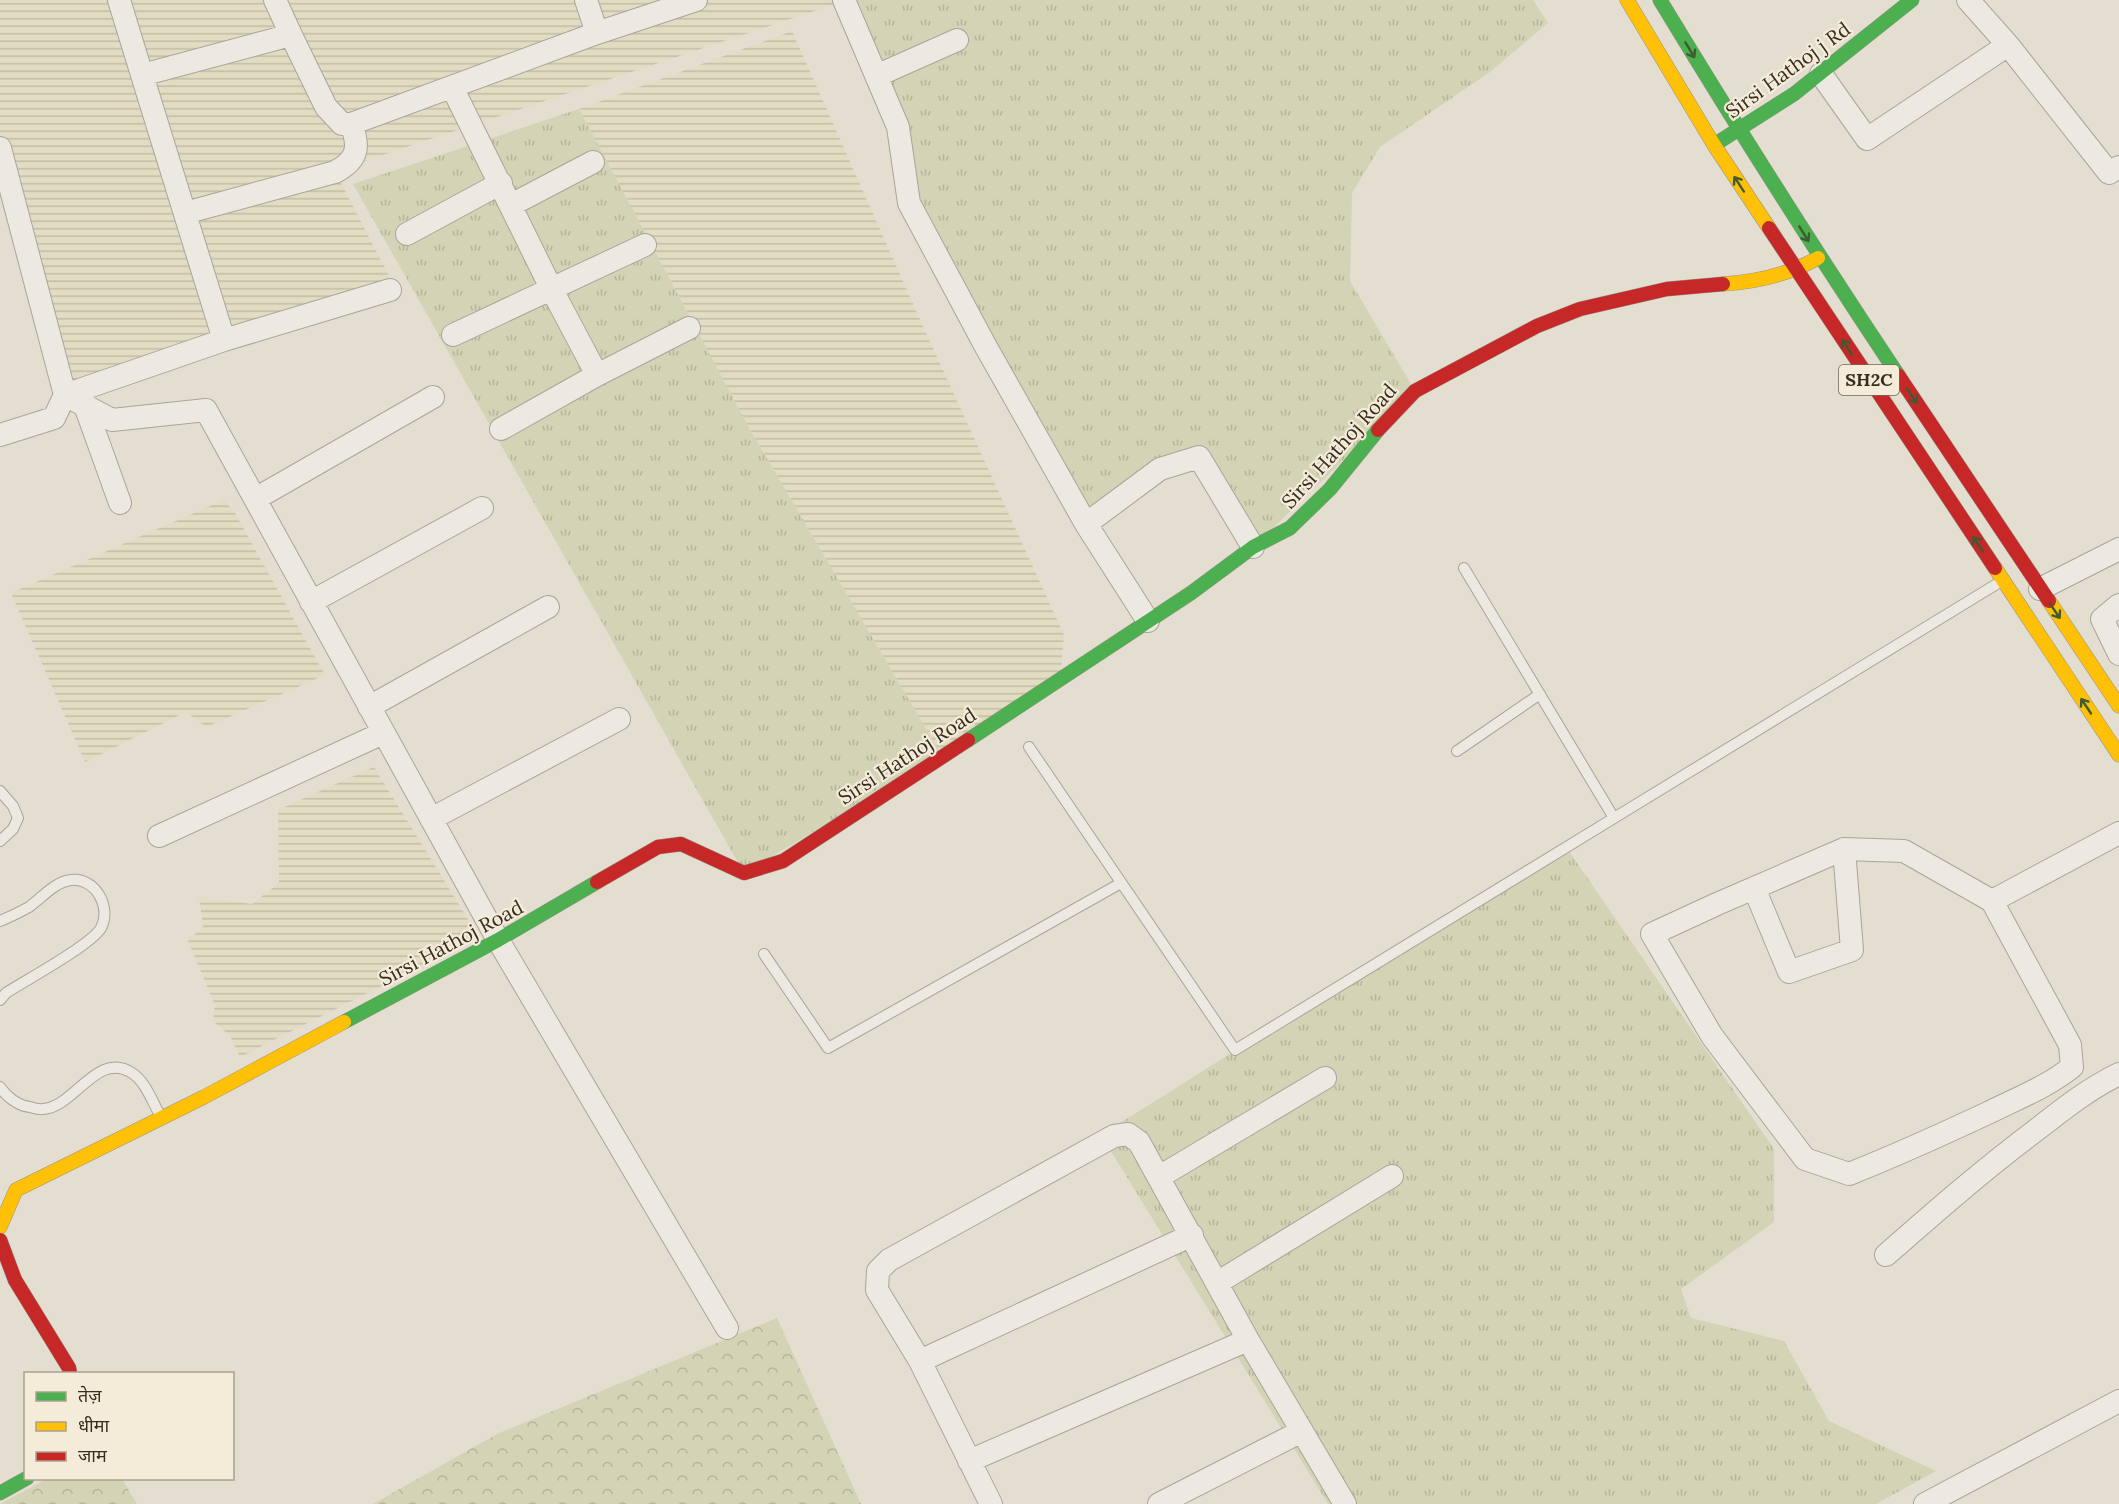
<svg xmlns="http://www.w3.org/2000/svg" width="2119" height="1504" viewBox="0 0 2119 1504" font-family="Lora,'Noto Sans Devanagari',serif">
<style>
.farmland{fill:url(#farmland-rules)}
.grass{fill:url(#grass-tufts)}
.forest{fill:url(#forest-crowns)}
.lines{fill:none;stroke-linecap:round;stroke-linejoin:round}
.lane-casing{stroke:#aaa499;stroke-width:12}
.street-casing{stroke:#aaa499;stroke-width:24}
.fast-casing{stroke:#99938a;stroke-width:15}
.slow-casing{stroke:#99938a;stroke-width:15}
.jam-casing{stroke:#99938a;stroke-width:15}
.lane{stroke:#ece9e2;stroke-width:10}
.street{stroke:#ece9e2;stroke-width:22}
.fast{stroke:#4caf50;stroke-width:14}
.slow{stroke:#ffc107;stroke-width:14}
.jam{stroke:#c62828;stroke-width:14}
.oneway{stroke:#405a31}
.labels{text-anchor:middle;stroke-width:4.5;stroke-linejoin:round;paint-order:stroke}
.shield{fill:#f4ecd9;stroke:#716658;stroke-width:1.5}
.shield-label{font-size:18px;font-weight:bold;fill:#392d21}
.street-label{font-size:20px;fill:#392d21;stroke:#f4ecd9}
</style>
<defs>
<pattern id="farmland-rules" width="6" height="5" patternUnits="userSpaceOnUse" patternTransform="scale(1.5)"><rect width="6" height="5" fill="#e2dcc3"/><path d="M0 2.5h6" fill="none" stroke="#c3bda7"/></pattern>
<pattern id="grass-tufts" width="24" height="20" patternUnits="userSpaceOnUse" patternTransform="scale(1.5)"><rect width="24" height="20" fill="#d3d3b5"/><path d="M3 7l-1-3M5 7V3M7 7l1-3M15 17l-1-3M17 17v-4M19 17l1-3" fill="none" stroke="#b6b59b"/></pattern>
<pattern id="forest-crowns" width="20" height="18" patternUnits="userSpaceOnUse" patternTransform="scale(1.5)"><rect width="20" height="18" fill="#d3d3b5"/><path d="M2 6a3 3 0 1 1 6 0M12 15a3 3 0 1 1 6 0" fill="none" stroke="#b6b59b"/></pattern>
</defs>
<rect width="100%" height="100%" fill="#e4ded1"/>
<path class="farmland" d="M0,0h844v1l-509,170 58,113 -328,111 -65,-236z
M792,31l130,293 142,311 -4,44 -118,77 -193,-328 -170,-319z
M224,500l11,13 90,162 -119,52 -20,-15 -101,50 -74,-169z
M374,767l105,170 -239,120 -10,-21 -17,-15 2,-16 -27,-64 15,-15 -4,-29 53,7 27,-21 -1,-73z"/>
<path class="grass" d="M845,0h688l15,23 -58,49 -110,75 -28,46 -2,88 65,110 -162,156 -54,-90 -113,67 -177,-321 -11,-76z
M579,109l170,319 193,328 -198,117 -391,-689z
M1564,844l210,305v73l-93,67 10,29 93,23 45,80 107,50 -60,33h-548l-227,-369z"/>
<path class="forest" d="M777,1318l84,186h-488l124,-70z
M49,1478l73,1 15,25h-137z"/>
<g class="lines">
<g class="lane-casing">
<path id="lane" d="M1464,568l150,250 386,-236
M1029,747l206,303 379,-232
M1457,751l83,-57
M0,791l13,15 5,12 -5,11 -13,12
M0,921c10,-4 20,-9 29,-14 13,-9 25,-25 42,-27 24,-3 41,27 30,48 -10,17 -75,52 -95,65l-6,7
M764,954l64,94 293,-165
M0,1087c6,9 18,19 30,20 4,1 9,3 13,2 32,-2 54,-59 89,-36 13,8 20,28 28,42"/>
</g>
<g class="street-casing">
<path id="street" d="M119,0l23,75 149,-40 35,72 16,17h9l246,-91 -11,-33
M275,0l16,35
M844,0l54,127 11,76 77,144 100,177 62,97
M597,33l99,-33
M2008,45l101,128 10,-6
M1821,74l46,65 141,-94 -40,-45
M142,75l82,265
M876,76l81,-36
M452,87l99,201 46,87 92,-47
M0,148l65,247 -11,23 -54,17
M511,205l82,-43
M185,213l150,-41c23,-12 25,-25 16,-48
M407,234l94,-51
M453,335l192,-90
M65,395l47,25 94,-10 292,530 229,388
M65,395l159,-55 166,-50
M83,400l37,103
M501,429l96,-54
M255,499l178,-102
M1086,524l74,-55 39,-12 54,90
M2040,589l79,-40
M311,602l171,-94
M2119,605l-17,14 17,35
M369,707l179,-100
M431,819l188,-100
M159,836l224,-103
M1844,849l60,2 88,50 78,144 2,22c-25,20 -54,31 -82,45 -47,22 -93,43 -141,62l-44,-15 -93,-123 -60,-102 65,-30z
M1754,888l35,84 63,-22 -8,-101
M1992,901l127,-68
M1159,1177l166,-99
M1886,1255c49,-43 97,-85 149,-124 27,-21 53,-42 84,-57
M1217,1283l175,-107
M920,1361l272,-126
M969,1461l279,-121
M991,1504l-71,-143 -43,-71 1,-19 11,-11 225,-124 14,-2 11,8 109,198 97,164
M1159,1504l143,-73
M1925,1504l194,-103"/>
</g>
<g class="fast-casing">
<path id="fast" d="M1660,0c77,127 156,252 238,375
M1717,143l77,-49 118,-94
M968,740l223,-147 62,-46 37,-19 40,-39 48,-59
M344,1022l154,-82 99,-58
M0,1493l27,-15"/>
</g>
<g class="slow-casing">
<path id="slow" d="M1627,0l87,145 55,83
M1723,284c34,-2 65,-9 95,-26
M1995,568l124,187
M2049,601l70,105
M0,1227l16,-37 188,-93 140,-75"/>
</g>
<g class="jam-casing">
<path id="jam" d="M1769,228l226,340
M1898,375l151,226
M1378,430l37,-39 122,-65 43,-17 87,-20 56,-5
M597,882l61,-35 23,-3 63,29 39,-12 185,-121
M0,1240l15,40 54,88 1,6"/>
</g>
<use href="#lane" class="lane"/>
<use href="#street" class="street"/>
<use href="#fast" class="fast"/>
<use href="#slow" class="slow"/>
<use href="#jam" class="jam"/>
</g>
<defs><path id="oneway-shaft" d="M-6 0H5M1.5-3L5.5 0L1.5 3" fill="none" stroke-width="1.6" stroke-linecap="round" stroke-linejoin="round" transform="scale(1.5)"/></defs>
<g class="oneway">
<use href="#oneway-shaft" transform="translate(1690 50) rotate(59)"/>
<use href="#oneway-shaft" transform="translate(1739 184) rotate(-123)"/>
<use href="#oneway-shaft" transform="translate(1804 234) rotate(58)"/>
<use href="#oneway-shaft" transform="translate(1847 347) rotate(-124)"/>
<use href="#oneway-shaft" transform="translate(1912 396) rotate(56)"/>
<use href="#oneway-shaft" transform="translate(1978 544) rotate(-124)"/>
<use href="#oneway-shaft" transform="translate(2055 611) rotate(56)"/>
<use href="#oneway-shaft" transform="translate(2086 706) rotate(-124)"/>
</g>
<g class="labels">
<rect class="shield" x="1839" y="365" width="60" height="30" rx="4.5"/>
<g class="shield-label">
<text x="1869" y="386">SH2C</text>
</g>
<g class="street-label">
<text transform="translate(1788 70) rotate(-36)" y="7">Sirsi Hathoj j Rd</text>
<text transform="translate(1339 446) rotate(-48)" y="7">Sirsi Hathoj Road</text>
<text transform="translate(907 756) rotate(-33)" y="7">Sirsi Hathoj Road</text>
<text transform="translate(451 943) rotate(-28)" y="7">Sirsi Hathoj Road</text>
</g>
</g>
<rect x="24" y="1372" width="210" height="108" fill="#f4ecd9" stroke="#a9a08f" stroke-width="1.5"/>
<rect x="36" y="1392" width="30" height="9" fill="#4caf50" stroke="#a9a08f" stroke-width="1.5"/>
<text x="78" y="1402" font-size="18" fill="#392d21">तेज़</text>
<rect x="36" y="1422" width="30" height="9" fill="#ffc107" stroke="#a9a08f" stroke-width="1.5"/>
<text x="78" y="1432" font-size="18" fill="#392d21">धीमा</text>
<rect x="36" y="1452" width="30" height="9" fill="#c62828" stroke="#a9a08f" stroke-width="1.5"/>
<text x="78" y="1462" font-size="18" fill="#392d21">जाम</text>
</svg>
